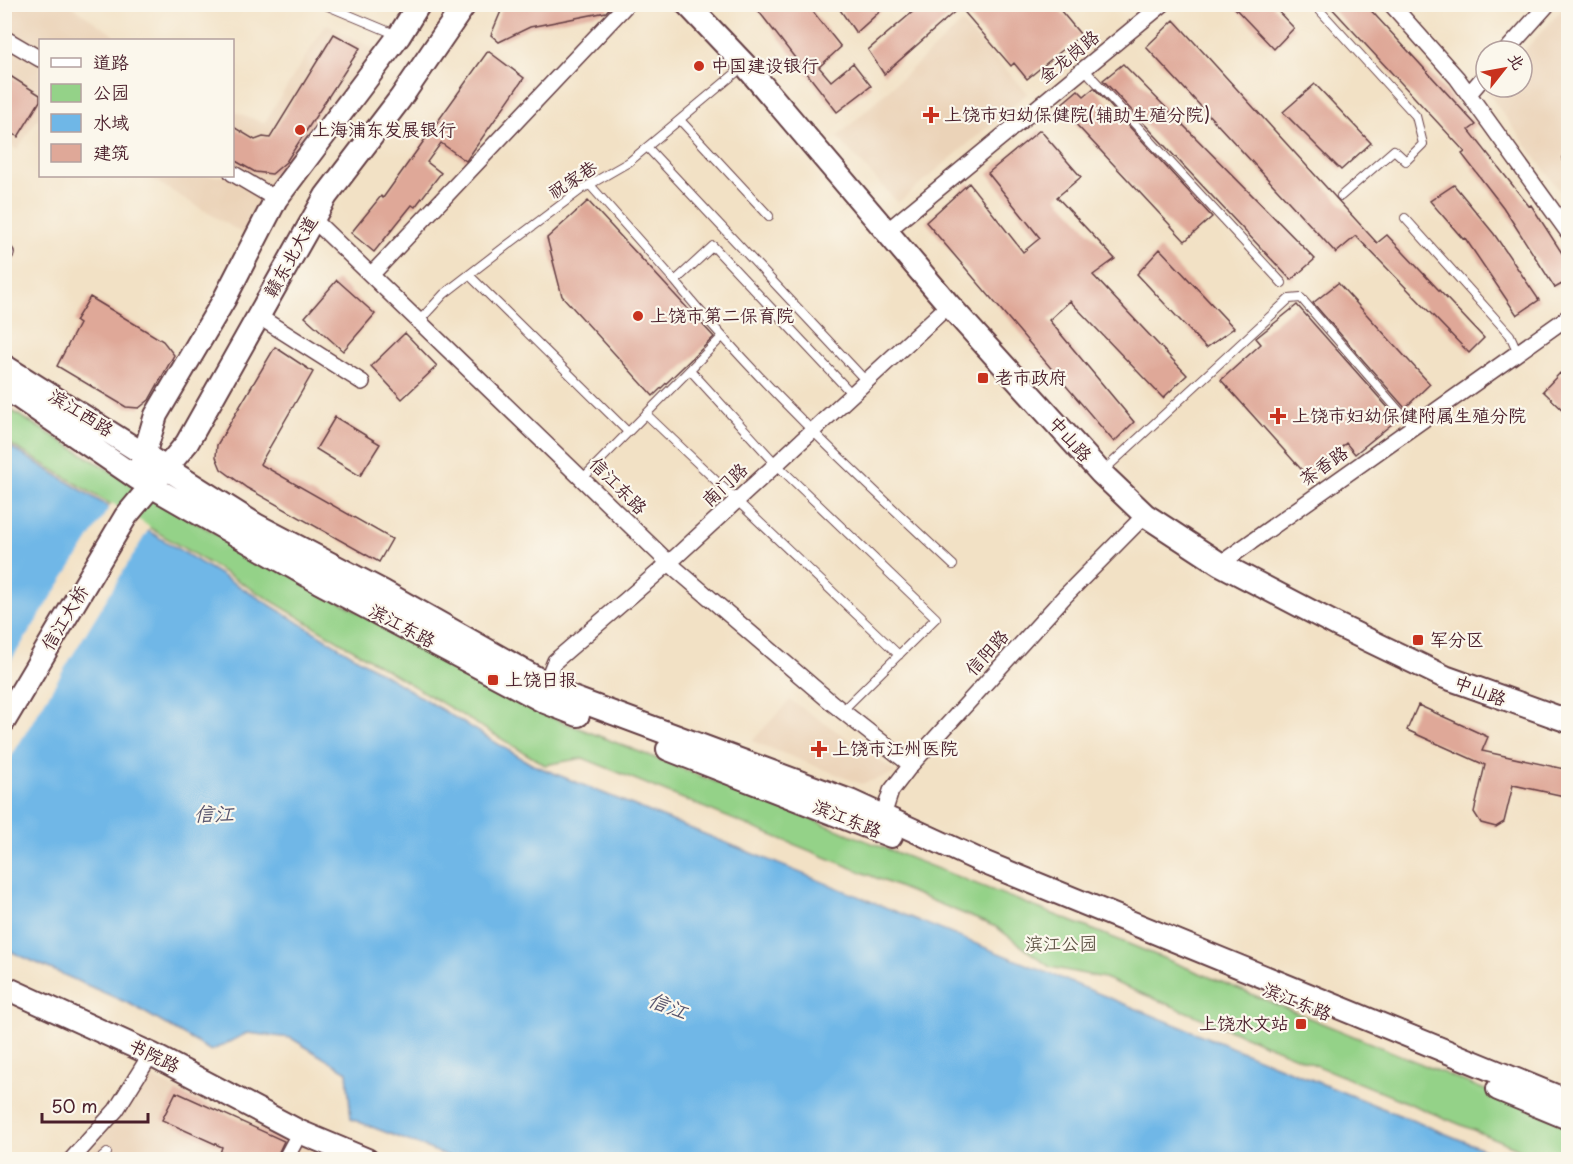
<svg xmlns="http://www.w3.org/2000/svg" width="1573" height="1164" viewBox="0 0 1573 1164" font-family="'Playpen Sans','LXGW WenKai TC',sans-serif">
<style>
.built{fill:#ebd3b8}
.green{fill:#94d288;stroke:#6f785a;stroke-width:1.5}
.water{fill:#6fb7e7;stroke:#5c6b89;stroke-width:1.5}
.pier{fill:#f2e1c5}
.building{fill:#dfa898}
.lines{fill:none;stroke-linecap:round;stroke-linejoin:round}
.lane-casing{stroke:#633c42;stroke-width:10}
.street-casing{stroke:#633c42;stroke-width:18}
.secondary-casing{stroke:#633c42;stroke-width:26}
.lane{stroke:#fff;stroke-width:8}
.street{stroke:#fff;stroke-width:15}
.secondary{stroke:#fff;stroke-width:22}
.poi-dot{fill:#c8321e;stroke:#fbf7ec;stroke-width:2}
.labels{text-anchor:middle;stroke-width:4.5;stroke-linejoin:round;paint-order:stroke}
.street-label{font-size:18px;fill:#4a1f2b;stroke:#fbf7ec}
.poi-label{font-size:18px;fill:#4a1f2b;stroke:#fbf7ec;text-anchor:start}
.park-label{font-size:18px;fill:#605547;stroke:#fbf7ec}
.water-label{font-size:20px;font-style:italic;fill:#57546d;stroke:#fbf7ec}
</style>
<rect width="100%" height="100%" fill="#fbf7ec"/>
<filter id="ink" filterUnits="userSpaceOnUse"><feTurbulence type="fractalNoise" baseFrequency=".0167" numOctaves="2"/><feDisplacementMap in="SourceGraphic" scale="12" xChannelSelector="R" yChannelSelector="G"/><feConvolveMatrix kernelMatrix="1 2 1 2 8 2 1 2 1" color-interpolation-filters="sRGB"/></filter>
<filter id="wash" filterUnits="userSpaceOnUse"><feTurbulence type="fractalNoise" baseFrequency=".008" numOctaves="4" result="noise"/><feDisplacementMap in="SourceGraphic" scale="24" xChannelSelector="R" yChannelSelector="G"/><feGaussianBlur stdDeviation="1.35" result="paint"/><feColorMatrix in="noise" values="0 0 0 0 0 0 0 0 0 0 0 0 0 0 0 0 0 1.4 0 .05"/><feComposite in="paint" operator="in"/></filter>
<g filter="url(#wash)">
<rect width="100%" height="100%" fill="#f2e1c5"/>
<path class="built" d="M4,5h66l51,35h-81v75l-23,35 -12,-8z
M1566,5h2v197l-81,-110 4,-5h31v-34z
M962,23l66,70 -130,110 -61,-66z
M326,24l50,26 -131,185 -98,-59h85l1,-65 31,12z
M790,700l87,58 19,15 -35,11 -109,-43z
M150,1077l185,82 -251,1z"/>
<path class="green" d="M4,406l182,111 362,199 571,224 449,184v35h-24l-440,-181 -54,-11 -54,-40 -413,-169 -38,7 -540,-324z"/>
<path class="water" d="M4,443l527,321 977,395 -1050,1 -107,-41 -4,-47 -56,-34 -44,-5 -36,18 -79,-46 -127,-56z"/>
<path class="pier" d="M112,503l38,24 -145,240v-97z"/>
<g id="blocks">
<path class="building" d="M504,4h109l-7,8 -76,15 -31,15 -8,-7z
M753,4h54l34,43 -22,20 12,14 22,-18 18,23 -34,26z
M836,4h52l-32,29z
M922,4h133l26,31 -54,44 -13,-16 -3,3 -51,-59 -76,67 -16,-24z
M1231,4h40l23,24 -20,21z
M1328,4h37l111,121 -7,5 60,76 2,-1 38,59v16l-14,8 -52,-81 -41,-53 3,-2z
M1174,20l203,223 10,-8 97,103 -15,15 -113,-117 -20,17 -190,-206z
M334,34l26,14 -74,114 -14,12 -17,-2 -23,-13v-33l23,14 8,-3 7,1z
M488,51l36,27 -58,83 -25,-18 -14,19 14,11 -26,34 -3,-2 -38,47 -23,-19 30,-37 2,2z
M1123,64l192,195 -24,21 -188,-200z
M4,72l36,23v6l-22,36 -14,-9z
M1315,84l56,59 -30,27 -58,-58z
M1094,88l118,129 -27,24 -126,-135 19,-16 6,6z
M1040,130l41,47 -24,20 58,62 -22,16 94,100 -24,23 -93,-97 -21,19 85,102 -20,20 -188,-220 43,-39 54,69 17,-14 -52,-65z
M1454,185l40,49 45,66 -22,15 -52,-77 -2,1 -33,-38z
M588,201l126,136 -61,59 -91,-100 -15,-58z
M1160,249l74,79 -28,20 -69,-74z
M337,280l38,34 -32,37 -38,-34z
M1338,283l92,101 -25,24 -92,-105z
M90,297l73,44 11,14 -25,45 -10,8 -13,-1 -69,-41 22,-42 -4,-3z
M1297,305l101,114 -43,35 -9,-11 -37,35 -88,-98 40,-36 -5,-6z
M405,333l32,33 -35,33 -31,-33z
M275,347l38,25 -53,92 132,75 -13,23 -132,-74 -26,-19 -5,-12 1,-12z
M1560,373l9,9v34l-26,-25z
M335,417l45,27 -20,32 -44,-27z
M1418,705l70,32 -6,14 87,19v27l-56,-12 -9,37 -8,5 -15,-4 -7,-11 11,-47 -78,-35z
M176,1092l108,49 -9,19h-57l4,-13 -60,-27z"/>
</g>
</g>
<g filter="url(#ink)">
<use href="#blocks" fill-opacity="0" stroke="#633c42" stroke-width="1.5"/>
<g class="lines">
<g class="lane-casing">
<path id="lane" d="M323,4l74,31
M1314,4l102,112 7,28 -17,17 -12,-11 -53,46
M1085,70l197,213
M680,120l89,96
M647,147l219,234
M1567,159l1,-2
M590,185l85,96
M1405,218l105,117 8,18
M469,275l159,157
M420,320l24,-26 62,-48 76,-57 47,-27 115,-96
M690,370l86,94 160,154 -94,93
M852,394l-139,-148 -38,35c84,103 181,193 278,284
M646,414l253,241
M1102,472l187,-173 12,-1 112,129
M583,478l138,-140
M99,1160l8,-7"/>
</g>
<g class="street-casing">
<path id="street" d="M1391,4l66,74 111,154
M4,38l36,21
M1506,51l42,-47
M1469,94l17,-20
M232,173l44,26
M313,219l356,344 163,140 79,62
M887,231l276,-227
M4,255l2,-2
M371,275l256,-271
M258,316l104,66
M1220,564l348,-247
M543,691l12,-30 114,-98 280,-258
M880,825l11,-34 20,-26 154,-169 80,-81
M71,1160l45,-50 35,-56
M285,1160l15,-28"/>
</g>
<g class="secondary-casing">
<path id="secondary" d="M687,4l58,61 204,240 152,168 44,42 75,49 117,61 108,52 123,44
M4,366l252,159 128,67 186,105 280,104 133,61 585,239
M4,387l133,91 182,104 226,120 33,13
M141,465l15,-50 68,-115 52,-101 123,-163 20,-32
M4,721l122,-205 61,-73 139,-247 74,-97 65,-95
M668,749l223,87
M4,987l147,67 149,78 67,28
M1498,1089l70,29"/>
</g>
<use href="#lane" class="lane"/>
<use href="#street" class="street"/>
<use href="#secondary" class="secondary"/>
</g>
</g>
<g class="poi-dot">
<circle cx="699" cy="66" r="6"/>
<path d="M928 106h6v6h6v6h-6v6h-6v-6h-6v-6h6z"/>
<circle cx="300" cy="130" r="6"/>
<circle cx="638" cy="316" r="6"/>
<rect x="977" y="372" width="12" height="12" rx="3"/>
<path d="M1275 407h6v6h6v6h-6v6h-6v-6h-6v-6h6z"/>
<rect x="1412" y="634" width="12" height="12" rx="3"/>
<rect x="487" y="674" width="12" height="12" rx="3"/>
<path d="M816 740h6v6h6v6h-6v6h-6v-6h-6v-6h6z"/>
<rect x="1295" y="1018" width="12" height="12" rx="3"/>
</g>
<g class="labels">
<g class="street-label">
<text transform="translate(1069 57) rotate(-39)" y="6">金龙岗路</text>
<text transform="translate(573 180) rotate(-33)" y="6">祝家巷</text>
<text transform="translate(291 257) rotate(-61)" y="6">赣东北大道</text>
<text transform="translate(81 413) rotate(32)" y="6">滨江西路</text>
<text transform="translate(1070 439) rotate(48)" y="6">中山路</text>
<text transform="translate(1324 466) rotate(-35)" y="6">茶香路</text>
<text transform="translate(725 485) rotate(-43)" y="6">南门路</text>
<text transform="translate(618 486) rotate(45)" y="6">信江东路</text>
<text transform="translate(65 618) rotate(-59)" y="6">信江大桥</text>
<text transform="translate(402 626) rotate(28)" y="6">滨江东路</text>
<text transform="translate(987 653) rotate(-48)" y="6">信阳路</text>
<text transform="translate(1480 691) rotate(21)" y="6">中山路</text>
<text transform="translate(847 819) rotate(22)" y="6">滨江东路</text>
<text transform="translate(1297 1002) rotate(22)" y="6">滨江东路</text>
<text transform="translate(154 1056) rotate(26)" y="6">书院路</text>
</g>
<g class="poi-label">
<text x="711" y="72">中国建设银行</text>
<text x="944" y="121">上饶市妇幼保健院(辅助生殖分院)</text>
<text x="312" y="136">上海浦东发展银行</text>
<text x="650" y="322">上饶市第二保育院</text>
<text x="995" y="384">老市政府</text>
<text x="1292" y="422">上饶市妇幼保健附属生殖分院</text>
<text x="1430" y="646">军分区</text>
<text x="505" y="686">上饶日报</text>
<text x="832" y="755">上饶市江州医院</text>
<text x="1289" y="1030" text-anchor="end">上饶水文站</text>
</g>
<g class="park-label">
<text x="1061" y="950">滨江公园</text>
</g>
<g class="water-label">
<text x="214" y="821">信江</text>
<text transform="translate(668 1006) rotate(22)" y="7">信江</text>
</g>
</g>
<rect width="1573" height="1164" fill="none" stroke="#fbf7ec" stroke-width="24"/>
<rect x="39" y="39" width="195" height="138" fill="#fbf7ec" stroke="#b4a19f" stroke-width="1.5"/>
<rect x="51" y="58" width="30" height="9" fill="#ffffff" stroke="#b4a19f" stroke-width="1.5"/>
<text x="93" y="69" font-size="18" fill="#4a1f2b">道路</text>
<rect x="51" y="84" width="30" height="18" fill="#94d288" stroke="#b4a19f" stroke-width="1.5"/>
<text x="93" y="99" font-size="18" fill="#4a1f2b">公园</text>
<rect x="51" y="114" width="30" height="18" fill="#6fb7e7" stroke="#b4a19f" stroke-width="1.5"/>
<text x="93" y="129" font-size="18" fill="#4a1f2b">水域</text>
<rect x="51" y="144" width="30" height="18" fill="#dfa898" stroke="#b4a19f" stroke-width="1.5"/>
<text x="93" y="159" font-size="18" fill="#4a1f2b">建筑</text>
<g transform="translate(1504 69) rotate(59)"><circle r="28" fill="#fbf7ec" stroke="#b4a19f" stroke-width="1.5"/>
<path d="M0-4.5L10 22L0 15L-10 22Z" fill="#c8321e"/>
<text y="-9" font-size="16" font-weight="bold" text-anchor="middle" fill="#4a1f2b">北</text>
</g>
<path d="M42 1113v9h106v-9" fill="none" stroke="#4a1f2b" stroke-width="3"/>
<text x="51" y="1113" font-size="18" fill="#4a1f2b" stroke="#fbf7ec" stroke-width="4.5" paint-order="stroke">50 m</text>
</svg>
